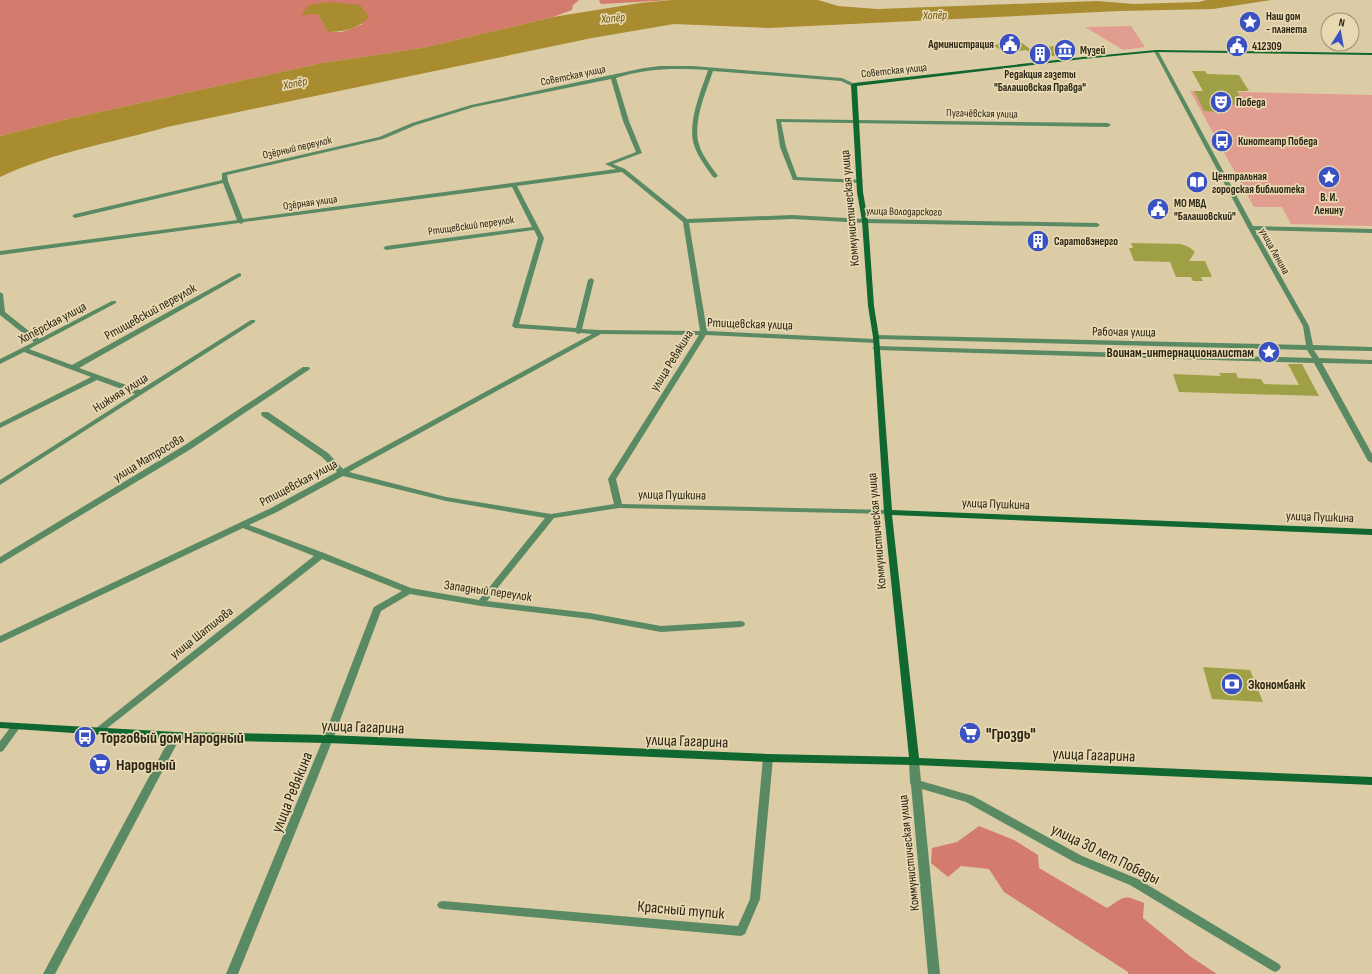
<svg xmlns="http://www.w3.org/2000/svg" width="1372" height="974" viewBox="0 0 1372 974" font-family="'Sofia Sans Condensed',sans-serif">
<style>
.green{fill:#e29d91}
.forest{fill:#d37b6d;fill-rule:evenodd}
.water{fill:#a98b30}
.building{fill:#9fa046}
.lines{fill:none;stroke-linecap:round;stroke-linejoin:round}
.street{fill:#5a8a64;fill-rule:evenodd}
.secondary{fill:#106730;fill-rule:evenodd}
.labels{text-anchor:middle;stroke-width:3.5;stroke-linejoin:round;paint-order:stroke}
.far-poi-label{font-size:11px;font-weight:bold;fill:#2a2515;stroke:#e8d9b2;text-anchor:start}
.far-street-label{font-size:11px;fill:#2a2515;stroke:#e8d9b2}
.far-water-label{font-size:12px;font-style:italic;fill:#69530f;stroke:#e8d9b2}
.street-label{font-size:13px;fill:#2a2515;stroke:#e8d9b2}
.poi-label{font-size:13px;font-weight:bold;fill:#2a2515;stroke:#e8d9b2;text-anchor:end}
.near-street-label{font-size:16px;fill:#2a2515;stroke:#e8d9b2}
.near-poi-label{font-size:16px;font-weight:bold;fill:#2a2515;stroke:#e8d9b2;text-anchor:start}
</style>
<rect width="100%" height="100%" fill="#dbcca5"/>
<path class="green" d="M1131,26l14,21 -22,3 -38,-23z
M1190,91l182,4v131l-81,-2 -9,-17h-28z"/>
<path class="forest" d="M0,0h579l-6,5 -1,5 -19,7 -131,31 -100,15 -259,57 -63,16zM318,14l45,10 -21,8h-14z
M599,0h73l-71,4z
M979,826l35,14 24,15 1,13 68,40c18,-12 16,-14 37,-5l-1,15 48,39 26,17h-89v-2l-124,-80 -15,-23 -28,-3 -13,11 -17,-14 1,-15 25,-6z"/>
<path class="water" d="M672,0h146l20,6 39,3 220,-8 37,3 65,-2 7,-2h65l-58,9 -94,2 -351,17 -94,-4 -82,14 -425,89c-56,16 -114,25 -167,50v-41l63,-16 259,-57 100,-15 131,-31 87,-14z
M329,2l31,3 9,12c-11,12 -26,15 -41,15l-10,-18 -17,1 8,-10z"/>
<path class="building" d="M1021,42l9,7 33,-4 12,8 -38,5 -11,-8 -21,3 -12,-8z
M1192,71h13l2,3 32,1 10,16h-12l8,14 -32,-1 4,8 -13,-1 -10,-20h9z
M1131,243l50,1 8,3 6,5 -6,9h16l7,16h-11l2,4h-10l-2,-4h-15l-6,-15 -36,-1 -5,-13h4z
M1288,364h14l17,32 -140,-4 -6,-18 48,2 -2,-3h17l2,5 23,1 3,5 35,1z
M1203,667l47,3 13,32 -51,-3z"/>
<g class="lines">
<path class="street" d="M1154,50l4,1 95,175 119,3v4l-117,-3 54,96 4,19 59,2v4l-58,-1 5,8 53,2v4l-50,-1 50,91v9l-4,-2 -54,-98 -438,-13 -4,-2 4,-2 436,12 -5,-8 -430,-11 2,2 -3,2 -170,-8 -90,144 6,25 266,6 4,2 -1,2 -272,-6 -65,10 -67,83 103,12 71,13 80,-5 3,1 1,2 -1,2 -3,1 -80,5 -71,-13 -109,-13 -71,-12 -29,17 -48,128 -95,235h-12l97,-235 50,-130 1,-2 28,-16 -80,-32 -221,174 -3,1 -3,-1 -2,-2 2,-2 219,-173 -71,-28 -243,115v-7l271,-128 66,-36 -15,-15 -60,-41 -1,-2 1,-2h6l60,41 15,16 249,-135 -11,-1 -3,1 -3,-2 -60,-4 -3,-2 26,-88 -4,-8 -148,20 -3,-2 3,-2 146,-19 -20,-40 -268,35 -3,2 -2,-1 -239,32v-4l237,-31 -14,-37 -148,35 -3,-2 3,-2 147,-34v-7l157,-36 33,-14 59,-18 173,-37 16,-2h33l149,12 15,7 -3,2 -13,-6 -128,-10c-7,21 -19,47 -15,70 3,13 12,24 20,35l-3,2 -2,-1c-7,-10 -15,-20 -19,-32 -7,-22 7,-54 14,-75 -32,-2 -62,-2 -92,8l13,43 13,32 -29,11 12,5 62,50 105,-4 73,4 232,4 3,2 -3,2 -232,-4 -73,-4 -103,4 18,108 168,8 -2,-2 3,-2 430,10 -3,-19 -55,-98 -94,-177zM611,79l12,42 13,31 -31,12 11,5 -373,50 -15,-38 -1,-6 156,-36 33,-14 58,-18zM622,172l61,50 17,109 -100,-1 -18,-1 12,-49 -3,-2 -3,2 -12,48 -57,-4 25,-86 -27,-52zM601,334l98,1 -91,144 6,25 -63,10 -105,-17 -97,-25zM343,476l103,25 99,17 -66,82 -68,-12 -87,-35 -75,-28 28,-13z
M776,119l332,4 3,2 -3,2 -327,-5 5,25 11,30 65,3 1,1 -3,2 -67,-3 -13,-33z
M239,273l2,1v2l-162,92 61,22 111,-70h4v2l-255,163v-5l135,-86 -38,-14 -97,48v-5l91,-46 -67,-25 -24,12v-5l34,-17 -34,-27v-23l3,2 2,18 34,27 73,-38h4v2l-87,46 43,16z
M303,367h6l1,2 -119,80 -191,115v-7l185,-112z
M16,723l3,1 2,2 -18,25 -3,1v-11l13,-17z
M176,732l3,2 2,2 -126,238h-12l128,-238 2,-2z
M768,754l4,1 1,3 -13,141 -15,35 -4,2 -298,-27 -4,-1 -2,-3 2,-3 4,-1 295,25 12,-27 13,-141 1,-3z
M914,757l4,1 1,3 2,20 52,15 109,60 56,23 141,85 2,3 -2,3 -4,2 -4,-2 -141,-85 -56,-23 -108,-60 -44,-13 18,185h-12l-17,-189 -1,-2 -1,-22 1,-3z"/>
<path class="secondary" d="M1156,50l216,3v2l-216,-3 -73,7 -226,27 6,106 5,29 6,85 5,31 13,173 480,19v6l-480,-20 27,243 453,19v8l-458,-20 -146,-3 -440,-19 -152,-3 -176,-12v-6l176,10 152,3 440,19 141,3 -25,-245 -11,-175 -5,-31 -6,-85 -5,-29 -6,-107 3,-2 229,-26z"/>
</g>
<defs>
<g id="sight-disc" transform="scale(1.15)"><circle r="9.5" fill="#3a51c3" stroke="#e8d9b2"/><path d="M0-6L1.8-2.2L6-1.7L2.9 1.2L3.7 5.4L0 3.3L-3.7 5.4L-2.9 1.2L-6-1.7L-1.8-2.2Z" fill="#fff"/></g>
<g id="civic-disc" transform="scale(1.15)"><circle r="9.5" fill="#3a51c3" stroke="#e8d9b2"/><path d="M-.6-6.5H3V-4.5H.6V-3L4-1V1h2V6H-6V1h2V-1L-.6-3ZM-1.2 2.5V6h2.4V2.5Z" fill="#fff"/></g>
<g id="museum-disc" transform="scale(1.15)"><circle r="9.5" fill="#3a51c3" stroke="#e8d9b2"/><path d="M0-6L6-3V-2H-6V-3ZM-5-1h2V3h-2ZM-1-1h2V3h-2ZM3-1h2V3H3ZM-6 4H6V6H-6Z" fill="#fff"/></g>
<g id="building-disc" transform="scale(1.15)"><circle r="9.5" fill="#3a51c3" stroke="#e8d9b2"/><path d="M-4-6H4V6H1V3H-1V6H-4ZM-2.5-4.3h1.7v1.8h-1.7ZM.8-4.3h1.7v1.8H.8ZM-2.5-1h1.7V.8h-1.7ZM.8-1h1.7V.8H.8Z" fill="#fff"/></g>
<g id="theatre-disc" transform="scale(1.15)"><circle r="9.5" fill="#3a51c3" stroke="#e8d9b2"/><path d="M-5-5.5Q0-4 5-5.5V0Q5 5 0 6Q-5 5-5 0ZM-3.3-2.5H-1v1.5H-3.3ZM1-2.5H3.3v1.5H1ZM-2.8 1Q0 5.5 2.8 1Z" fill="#fff"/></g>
<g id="bus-disc" transform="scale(1.15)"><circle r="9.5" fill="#3a51c3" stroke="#e8d9b2"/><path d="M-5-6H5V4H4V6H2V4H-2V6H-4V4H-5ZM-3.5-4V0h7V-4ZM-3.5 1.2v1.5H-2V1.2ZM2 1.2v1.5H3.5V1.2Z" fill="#fff"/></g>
<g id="library-disc" transform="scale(1.15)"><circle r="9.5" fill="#3a51c3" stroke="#e8d9b2"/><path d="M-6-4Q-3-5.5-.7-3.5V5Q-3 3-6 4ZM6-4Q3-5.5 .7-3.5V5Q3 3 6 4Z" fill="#fff"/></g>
<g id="bank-disc" transform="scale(1.15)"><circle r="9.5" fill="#3a51c3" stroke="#e8d9b2"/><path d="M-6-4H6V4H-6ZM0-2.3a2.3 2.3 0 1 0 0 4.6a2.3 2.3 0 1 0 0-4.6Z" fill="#fff"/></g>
<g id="supermarket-disc" transform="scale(1.15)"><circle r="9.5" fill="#3a51c3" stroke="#e8d9b2"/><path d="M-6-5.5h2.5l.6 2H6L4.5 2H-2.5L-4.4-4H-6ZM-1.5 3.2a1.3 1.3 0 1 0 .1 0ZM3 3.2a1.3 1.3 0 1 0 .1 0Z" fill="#fff"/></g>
</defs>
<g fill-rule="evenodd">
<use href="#sight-disc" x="1250" y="22"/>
<use href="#civic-disc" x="1010" y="44"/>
<use href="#civic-disc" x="1237" y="46"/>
<use href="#museum-disc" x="1065" y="50"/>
<use href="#building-disc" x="1040" y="54"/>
<use href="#theatre-disc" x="1221" y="102"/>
<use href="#bus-disc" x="1222" y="141"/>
<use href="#sight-disc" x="1329" y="177"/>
<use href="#library-disc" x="1197" y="182"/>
<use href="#civic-disc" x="1158" y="209"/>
<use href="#building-disc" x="1038" y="241"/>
<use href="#sight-disc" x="1269" y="352"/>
<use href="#bank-disc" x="1232" y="684"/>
<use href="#supermarket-disc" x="970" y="733"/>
<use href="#bus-disc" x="85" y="737"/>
<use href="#supermarket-disc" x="100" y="764"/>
</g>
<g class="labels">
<g class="far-poi-label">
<text x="1266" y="20">Наш дом<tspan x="1266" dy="13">- планета</tspan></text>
<text x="994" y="48" text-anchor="end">Администрация</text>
<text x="1252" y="50">412309</text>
<text x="1080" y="54">Музей</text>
<text x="1040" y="78" text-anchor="middle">Редакция газеты<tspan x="1040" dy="13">"Балашовская Правда"</tspan></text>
<text x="1236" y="106">Победа</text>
<text x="1238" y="145">Кинотеатр Победа</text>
<text x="1212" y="180">Центральная<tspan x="1212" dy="13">городская библиотека</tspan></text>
<text x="1329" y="201" text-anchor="middle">В. И.<tspan x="1329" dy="13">Ленину</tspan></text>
<text x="1174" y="207">МО МВД<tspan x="1174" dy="13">"Балашовский"</tspan></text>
<text x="1054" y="245">Саратовэнерго</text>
</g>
<g class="far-street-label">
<text transform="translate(894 70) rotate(-6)" y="4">Советская улица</text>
<text transform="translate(573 75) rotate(-12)" y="4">Советская улица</text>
<text transform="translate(982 113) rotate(1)" y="4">Пугачёвская улица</text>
<text transform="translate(297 147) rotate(-13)" y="4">Озёрный переулок</text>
<text transform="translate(310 202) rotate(-8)" y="4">Озёрная улица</text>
<text transform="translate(904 211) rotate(1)" y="4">улица Володарского</text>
<text transform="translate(471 225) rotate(-8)" y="4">Ртищевский переулок</text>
<text transform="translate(1275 251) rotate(61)" y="4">улица Ленина</text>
</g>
<g class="far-water-label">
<text transform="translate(935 15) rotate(-2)" y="4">Хопёр</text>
<text transform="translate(613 18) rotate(-6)" y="4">Хопёр</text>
<text transform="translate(295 83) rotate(-12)" y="4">Хопёр</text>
</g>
<g class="street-label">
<text transform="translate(849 208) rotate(-95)" y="5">Коммунистическая улица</text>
<text transform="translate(150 311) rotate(-29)" y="5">Ртищевский переулок</text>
<text transform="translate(52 322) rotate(-28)" y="5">Хопёрская улица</text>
<text transform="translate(750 323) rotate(2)" y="5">Ртищевская улица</text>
<text transform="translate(1124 331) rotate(1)" y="5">Рабочая улица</text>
<text transform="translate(671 360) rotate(-58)" y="5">улица Ревякина</text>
<text transform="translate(120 392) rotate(-32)" y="5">Нижняя улица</text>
<text transform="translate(148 457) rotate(-31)" y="5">улица Матросова</text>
<text transform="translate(298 482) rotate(-28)" y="5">Ртищевская улица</text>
<text transform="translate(672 494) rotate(1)" y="5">улица Пушкина</text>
<text transform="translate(996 503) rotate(2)" y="5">улица Пушкина</text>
<text transform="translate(1320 516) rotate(2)" y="5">улица Пушкина</text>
<text transform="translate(876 531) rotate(-95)" y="5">Коммунистическая улица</text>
<text transform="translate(488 590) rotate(8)" y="5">Западный переулок</text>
<text transform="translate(201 632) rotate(-38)" y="5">улица Шатилова</text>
<text transform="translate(908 853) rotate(-96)" y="5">Коммунистическая улица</text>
</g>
<g class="poi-label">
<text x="1254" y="357">Воинам-интернационалистам</text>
<text x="1248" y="689" text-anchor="start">Экономбанк</text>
</g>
<g class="near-street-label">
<text transform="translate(363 726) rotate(2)" y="6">улица Гагарина</text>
<text transform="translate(687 740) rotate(2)" y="6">улица Гагарина</text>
<text transform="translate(1094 754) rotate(2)" y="6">улица Гагарина</text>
<text transform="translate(291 792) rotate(-68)" y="6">улица Ревякина</text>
<text transform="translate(1106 853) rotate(26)" y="6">улица 30 лет Победы</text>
<text transform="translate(681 909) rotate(5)" y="6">Красный тупик</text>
</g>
<g class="near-poi-label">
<text x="986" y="739">"Гроздь"</text>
<text x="100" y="743">Торговый дом Народный</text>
<text x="116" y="770">Народный</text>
</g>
</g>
<g transform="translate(1340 32) rotate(11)"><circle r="19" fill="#e8d9b2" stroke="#9c9173"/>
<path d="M0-3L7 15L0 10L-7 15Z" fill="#3a51c3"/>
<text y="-6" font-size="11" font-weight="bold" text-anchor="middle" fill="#2a2515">N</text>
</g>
</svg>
